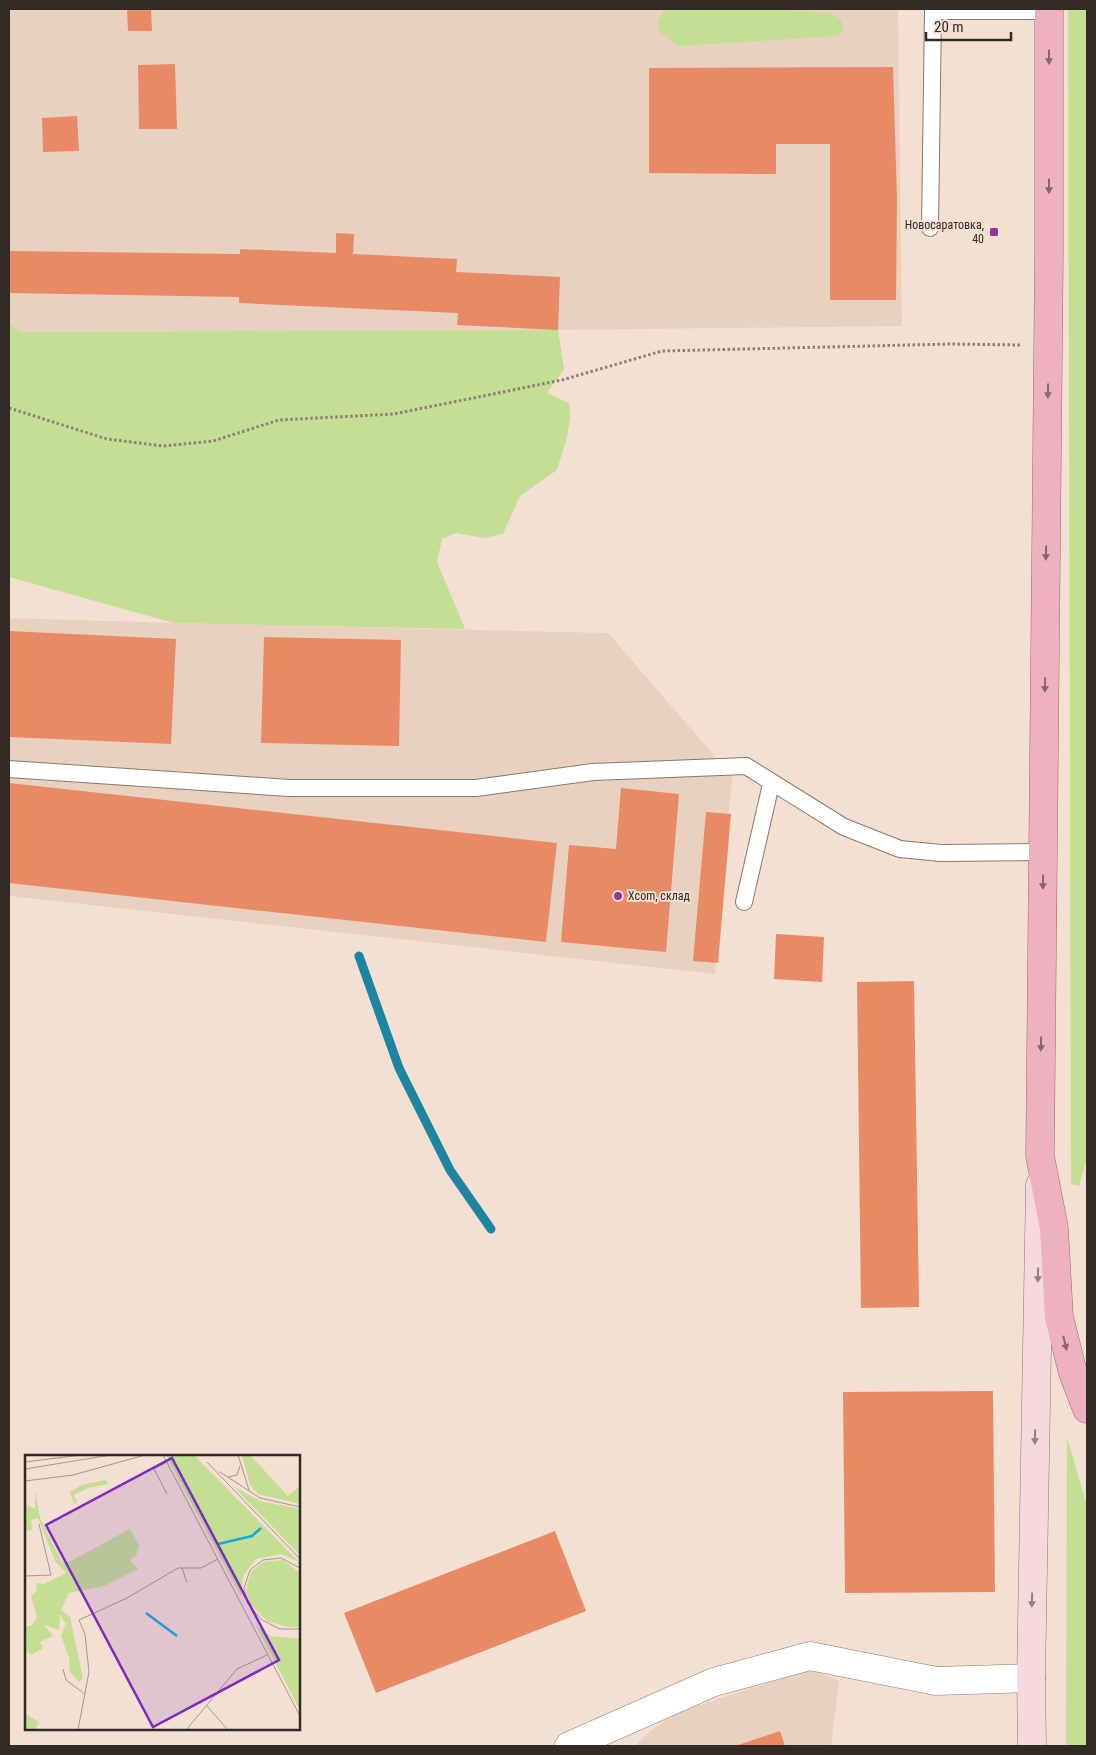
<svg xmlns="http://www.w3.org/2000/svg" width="1096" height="1755" viewBox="0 0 1096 1755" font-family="'Roboto Condensed',sans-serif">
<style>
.built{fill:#e9d1bf}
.green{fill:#c4de94}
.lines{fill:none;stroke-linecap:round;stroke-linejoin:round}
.stream{stroke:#1c86a0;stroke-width:9}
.building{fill:#e98a66}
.service-casing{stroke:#89786b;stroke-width:18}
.minor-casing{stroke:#89786b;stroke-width:29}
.secondary-casing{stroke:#89786b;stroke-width:29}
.primary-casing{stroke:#a4606e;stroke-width:29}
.path{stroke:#8d8077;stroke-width:3;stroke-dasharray:2.5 2.5;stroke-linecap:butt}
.service{stroke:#fff;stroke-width:16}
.minor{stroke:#fff;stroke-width:28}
.secondary{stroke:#f6d8df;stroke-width:28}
.primary{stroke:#eeb1bf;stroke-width:28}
.oneway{fill:#87676a}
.oneway2{fill:#948182}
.poi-dot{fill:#91339d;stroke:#f3e0d2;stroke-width:2}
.labels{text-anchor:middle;stroke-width:4;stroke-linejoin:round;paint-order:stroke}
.poi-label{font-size:12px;fill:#322a25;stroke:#f3e0d2;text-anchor:end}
.inset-river{fill:none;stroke:#12aed5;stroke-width:2.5}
.inset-road{fill:none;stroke:#a6978d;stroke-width:1}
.view{fill:#7b2cbf;fill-opacity:0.15;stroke:#7b2cbf;stroke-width:2.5}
.inset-edge{fill:none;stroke:#322a25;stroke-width:2.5}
</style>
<rect width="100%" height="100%" fill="#f3e0d2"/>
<path class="built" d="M9,9h889l4,317 -344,4 -537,2 -12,-8z
M9,618l165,5 434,10 124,143 -17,198 -706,-78z
M810,1669l29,12 -8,65h-196l14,-14 27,-19z"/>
<path class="green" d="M665,9h107l57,4 12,6 2,8 -5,9 -160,10 -20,-15v-10z
M1068,9h19v1149l-8,28 -8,-2z
M9,324l12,8 537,-2 6,39 -17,24 22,10 1,15 -3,19 -10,33 -37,26 -17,38 -19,4 -28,-5 -14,6 -5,23 28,67 -291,-6 -165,-46z
M1067,1437l20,69v240h-21z"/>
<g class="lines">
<path class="stream" d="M359,956l40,112 51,102 41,59"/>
</g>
<path class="building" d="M127,9h24l1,22h-24z
M175,64l2,65h-38l-1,-64z
M893,67l4,132 -1,101h-66v-156h-54v30l-127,-1v-105z
M77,116l2,35 -36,1 -1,-34z
M336,233l18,1 -1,20 104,5 -1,13 104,5 -2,53 -101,-5 1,-12 -219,-10v-6l-230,-4v-42l231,3v-5l96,4z
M9,631l167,8 -5,105 -162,-7z
M264,637l137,3 -2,106 -138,-3z
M9,783l548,60 -11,99 -537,-59z
M621,788l58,6 -13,158 -105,-10 8,-97 47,4z
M706,812l25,2 -13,149 -25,-2z
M776,934l48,3 -2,45 -48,-3z
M914,981l5,326 -58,1 -4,-326z
M993,1391l2,201 -150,1 -2,-201z
M555,1531l31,80 -210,82 -32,-80z
M780,1731l5,15h-50z"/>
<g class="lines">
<g class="service-casing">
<path id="service" d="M930,228l3,-217h116
M9,769l280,19h187l117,-16 153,-6 98,61 56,22 41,4 102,-1
M744,902l27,-118"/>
</g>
<g class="minor-casing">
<path id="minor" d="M569,1746l145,-64 96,-26 126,25 95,-3"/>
</g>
<g class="secondary-casing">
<path id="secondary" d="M1032,1746l-1,-68 9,-493"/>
</g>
<g class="primary-casing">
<path id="primary" d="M1049,9v244l-9,903 14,72 5,89 14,56 14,36"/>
</g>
<path class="path" d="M9,408l98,31 56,7 50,-5 66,-21 115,-6 168,-34 100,-29 289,-7 70,1"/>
<use href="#service" class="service"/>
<use href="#minor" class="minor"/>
<use href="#secondary" class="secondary"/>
<use href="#primary" class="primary"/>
</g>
<defs><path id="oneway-solid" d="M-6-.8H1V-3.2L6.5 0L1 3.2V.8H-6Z" transform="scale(1.25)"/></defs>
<g class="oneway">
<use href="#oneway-solid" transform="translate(1049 57) rotate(90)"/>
<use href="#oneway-solid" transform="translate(1049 186) rotate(90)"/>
<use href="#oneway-solid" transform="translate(1048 391) rotate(91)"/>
<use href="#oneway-solid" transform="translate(1046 553) rotate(91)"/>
<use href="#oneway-solid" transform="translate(1045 685) rotate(91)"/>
<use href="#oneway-solid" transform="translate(1043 882) rotate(91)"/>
<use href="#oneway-solid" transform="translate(1041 1044) rotate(91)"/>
<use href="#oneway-solid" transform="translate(1065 1343) rotate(76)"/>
</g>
<g class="oneway2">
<use href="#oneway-solid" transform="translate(1038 1275) rotate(91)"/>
<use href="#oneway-solid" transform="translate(1035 1437) rotate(91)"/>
<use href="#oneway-solid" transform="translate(1032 1600) rotate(91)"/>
</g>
<g class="poi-dot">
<rect x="989" y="227" width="10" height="10" rx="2.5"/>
<circle cx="618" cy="896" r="5"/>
</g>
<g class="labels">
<g class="poi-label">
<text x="984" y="229">Новосаратовка,<tspan x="984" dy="14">40</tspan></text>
<text x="628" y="900" text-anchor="start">Xсom, склад</text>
</g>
</g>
<g transform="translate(25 1455)">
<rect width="275" height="275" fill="#f3e0d2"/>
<path d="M141,0h28l105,107 -18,-8 -25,5 -13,17 -2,20zM217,0h8l38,41 12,-10v18l-42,-10 -8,-9zM80,25l4,4 -21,4 -14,7 3,7 -3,2 -4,-12 12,-7zM208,31l27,15 40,8v46zM10,35l5,28 22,44h7l61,-33 9,16 -3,11 -6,4 8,9 -34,17 -35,7 -8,17 9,7 13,61 -4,4 -9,-10 -1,-15 -8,-21 5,-12 -6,-10 -1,16 -15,-5 9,11 -13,6 3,6 -12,7 -6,-6v-22l7,-2 5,-7 -6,-22 6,-5 -1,-8 8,1 22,-11 -11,-12 -17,-43 -7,2 1,10 -7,1v-27l10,5zM258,105l17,13v54h-12l-21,-6 -17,-17 -4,-14 5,-18 12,-10zM231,170l14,11 30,3v71zM0,258l14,9 -4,8h-10z" fill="#c4de94"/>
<path class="inset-river" d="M193,89l34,-8 9,-8M121,158l31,23"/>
<path class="inset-road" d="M138,0l137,261M213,0l11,35M0,7l56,-7M182,7l93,97M0,14l86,-14M195,17l40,26 40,9M203,22l9,-2 3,-9M0,26l48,-6 72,-20M142,39l-13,-25 13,-7M157,113l5,15M275,113l-19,-10 -18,2 -13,10 -6,18 4,16 14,16 18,9h20M0,121l26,-1 -12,-51M38,214l3,11 19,14M182,251l21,24M53,275l11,-58 -4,-38 -6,-14 48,-22 51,-30h23l17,-9M161,275l51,-61 30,-14"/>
<path class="view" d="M147,3l107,202 -126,67 -107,-202z"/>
<rect width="275" height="275" class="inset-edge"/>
</g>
<rect width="1096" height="1755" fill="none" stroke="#322a25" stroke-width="20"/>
<path d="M926 32v8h85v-8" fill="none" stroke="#322a25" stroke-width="2.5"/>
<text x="934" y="32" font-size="15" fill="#322a25" stroke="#f3e0d2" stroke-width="4" paint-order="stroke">20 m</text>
</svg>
